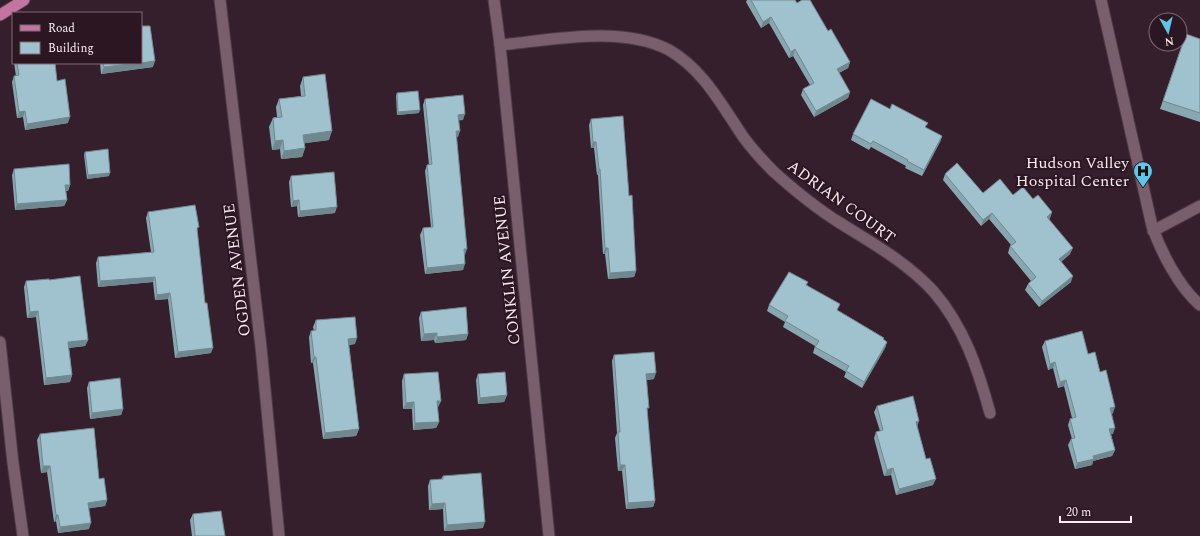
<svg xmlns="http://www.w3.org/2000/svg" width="1200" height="536" viewBox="0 0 1200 536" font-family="Spectral,serif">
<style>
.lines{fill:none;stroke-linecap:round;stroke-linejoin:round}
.service-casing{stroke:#4d3a44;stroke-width:13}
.minor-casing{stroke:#4d3a44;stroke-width:13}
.tertiary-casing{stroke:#4d3a44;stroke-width:13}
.primary-casing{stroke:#4d3a44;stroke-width:13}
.service{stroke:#795e6c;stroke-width:11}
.minor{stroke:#795e6c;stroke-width:11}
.tertiary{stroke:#795e6c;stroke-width:11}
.primary{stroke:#c374a0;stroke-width:11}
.wall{fill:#89a7b1}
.shaded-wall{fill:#6f8890}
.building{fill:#9fc2ce;stroke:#6f8890}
.labels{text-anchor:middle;stroke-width:4;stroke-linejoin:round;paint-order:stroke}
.poi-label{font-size:16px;fill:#f9e9f0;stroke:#2c1622;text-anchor:end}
.street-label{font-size:16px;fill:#f9e9f0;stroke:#2c1622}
</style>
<rect width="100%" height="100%" fill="#361f2c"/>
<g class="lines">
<g class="service-casing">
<path id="service" d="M1101,0l51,226c9,26 27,61 48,79
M1153,231l47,-25"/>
</g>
<g class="minor-casing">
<path id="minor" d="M220,0l41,347 18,189
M500,45c51,-5 122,-20 169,5 35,20 53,56 75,88 9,12 19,23 29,33 21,19 43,37 67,52 32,20 68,40 94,69 30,35 44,77 56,121
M0,342l13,121 10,73"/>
</g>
<g class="tertiary-casing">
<path id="tertiary" d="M494,0l6,45 49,491"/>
</g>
<g class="primary-casing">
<path id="primary" d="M0,15l24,-15"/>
</g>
<use href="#service" class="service"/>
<use href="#minor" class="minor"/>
<use href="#tertiary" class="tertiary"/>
<use href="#primary" class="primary"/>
</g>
<path class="wall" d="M747,0h48l2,3 31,28 22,31 -2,6 -9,5 11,19 -2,6 -34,19 -13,-22 2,-6 7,-4 -17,-29 -4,2 -20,-35 -8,5 -15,-26z
M1200,39v83l-40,-13 23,-67z
M14,63h41l2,18 11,42 -43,7 -2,-13 -6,1 -5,-36 2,-6h2z
M100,63h41l12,4 -52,7z
M303,77l26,63 -25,3 1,5 -3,9 -21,2 -1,-10 -8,1 -3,-23 4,-9 4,-1 -1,-10 3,-8 22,-3 -1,-10z
M397,93l22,20 -22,2 -1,-19z
M425,99l38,21h-4l-1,17h-2l9,118h-1l-1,15 -38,4 -5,-39 3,-7 8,-1 -6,-56 2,-6h2l-6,-60z
M591,119l38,77 7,75 -2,6 -26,2 -3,-25h-2l-5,-79h-1l-3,-27h-3l-2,-23z
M926,128l16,8 -2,6 -18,34 -17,-8 1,-2 -35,-19 -2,3 -18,-10 2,-6z
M85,152l24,24 -22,3 -3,-24z
M14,169l56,16 -2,6h-2l1,9 -3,6 -49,4 -3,-35z
M945,174l38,19 30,2 20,4 19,13 -2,6 -1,1 21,35 -9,8 10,20 -32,25 -14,-17 3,-6 3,-3 -23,-28 2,-7 1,-1 -22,-26 -8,7 -38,-46z
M291,176l44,37 -37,4 -1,-11 -6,1 -2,-25z
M148,212l49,20 14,121 -36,5 -7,-59 -13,1 -2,-18 -55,5 -2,-24 2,-6 53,-5 -5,-34z
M49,280l39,60 -3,6 -16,2 3,27 -2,7 -26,3 -8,-68 -9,1 -3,-31 2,-6z
M807,285l30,26 50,31 -2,6 -23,40 -18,-11 2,-5 -33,-19 2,-7 -32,-19 2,-5 -18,-11 2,-6z
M421,312l47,22 -2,6 -31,3 -1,-3 -13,1 -2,-23z
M316,320l39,24 -6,1 10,84 -3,7 -33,3 -10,-76h-2l-2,-26 2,-6h3l-1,-4z
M1045,341l43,13 12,18 13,41 -1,1 1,20h-2l4,16 -3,6 -19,5 -1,4 -17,4 -7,-24 3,-6h1l-4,-14 2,-6 2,-1 -8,-32 -6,2 -5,-20 -5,2 -6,-23z
M614,355l40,24 -7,1v32l8,89 -2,6 -27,2 -4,-38h-4l-3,-33 2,-5 -5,-72z
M404,374l37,27 -3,6h-1l2,15 -3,6 -23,2 -1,-21h-9l-1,-28z
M478,374l29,21 -3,7 -26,2 -2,-24z
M89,382l34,27 -2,6 -31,4 -3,-31z
M877,406l40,21 16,58 -37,10 -5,-20 -7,1 -10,-38 2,-6 4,-1 -6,-19z
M40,434l59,45 8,21 -2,6 -16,2v21l-31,4 -2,-12 -2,1 -7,-50 -6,1 -4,-33z
M443,476l40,52 -39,3 -1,-22 -14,1 -1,-24 2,-6 11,-1z
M193,514l32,22h-33l-2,-16z"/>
<path class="shaded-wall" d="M771,17l-2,6 -8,5 2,-6z
M795,49l-2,7 -4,2 2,-6z
M155,61l-2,6 -52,7 3,-7z
M850,62l-2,6 -13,7 2,-6z
M850,92l-2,6 -34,19 2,-6z
M420,110l-1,3 -22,2 1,-3z
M25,111l-2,6 -6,1 2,-6z
M465,114l-2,6 -7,1 2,-6z
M70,117l-2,6 -43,7 2,-6z
M332,131l-3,9 -29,4 3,-9z
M456,131h4l-2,6 -5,1z
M942,136l-2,6 -18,34 2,-6z
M283,140l-3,9 -8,1 3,-9z
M593,142h3l-2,6h-3z
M305,148l-3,9 -21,2 3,-8z
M599,169h1l-2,6h-1z
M110,173l-1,3 -22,3 1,-4z
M65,185h5l-2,6h-5z
M67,200l-3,6 -49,4 2,-6z
M299,200l-2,6 -6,1 2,-6z
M337,207l-2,6 -37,4 2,-6z
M1052,212l-2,6 -6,5 3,-6z
M992,213l-3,6 -8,7 2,-6z
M605,248h3l-3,6h-2z
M1073,248l-3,6 -13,11 2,-6z
M464,249h3l-2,6h-4z
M465,264l-2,6 -38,4 2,-6z
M636,271l-2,6 -26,2 2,-6z
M1073,276l-2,6 -32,25 3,-6z
M155,277l-2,5 -55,5 2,-6z
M170,293l-2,6 -13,1 2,-5z
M38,311l-2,6 -9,1 3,-6z
M437,333l-3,7 -13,1 3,-7z
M468,334l-2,6 -31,3 2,-6z
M357,338l-2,6 -9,1 2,-6z
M88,340l-3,6 -19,2 2,-6z
M887,342l-2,6 -23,40 2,-6z
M213,348l-2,5 -36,5 3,-6z
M314,357h2l-3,6h-2z
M1055,362l-2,6 -5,2 2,-6z
M656,373l-2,6 -10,1 2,-6z
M72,375l-2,7 -26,3 2,-7z
M1066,380l-2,6 -6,2 2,-6z
M507,395l-3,7 -26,2 2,-6z
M437,401h4l-3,6h-3z
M414,402l-2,7h-9l3,-6z
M1115,407l-2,6 -5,1 2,-6z
M123,409l-2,6 -31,4 2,-6z
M919,421l-2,6 -1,-5z
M439,422l-3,6 -23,2 2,-7z
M1115,428l-2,6 -6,1 2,-6z
M359,429l-3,7 -33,3 2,-6z
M1115,450l-3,6 -19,5 -1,4 -17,4 2,-6 16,-7z
M620,465h5l-3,6h-4z
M43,466h7l-3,6 -6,1z
M893,468l-2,7 -7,1 3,-6z
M936,479l-3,6 -37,10 3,-6z
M107,500l-2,6 -19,3 2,-6z
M655,501l-2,6 -27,2 2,-6z
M445,503l-2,6 -14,1 3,-6z
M56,515h2l-2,6 -2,1z
M485,522l-2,6 -39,3 3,-6z
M91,523l-2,6 -31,4 2,-6z"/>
<path class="building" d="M751,0h44l2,3 5,-3h8l18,31 3,-2 19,33 -13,7 13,23 -34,19 -13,-22 11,-6 -19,-34 -4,3 -20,-35 -8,5z
M141,26h9l5,35 -14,2z
M1186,34l14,5v74l-37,-12z
M17,63h38l2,18 8,-2 5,38 -43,7 -2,-13 -6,1 -5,-36 5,-1z
M103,63h35l-34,4z
M325,74l7,57 -29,4 2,13 -21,3 -1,-11 -8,1 -2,-23 9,-1 -3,-18 26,-3 -2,-19z
M418,91l2,19 -22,2 -1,-19z
M463,95l2,19 -7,1 2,16h-4l11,118h-3l1,15 -38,4 -4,-40 10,-1 -6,-62 5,-1 -7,-65z
M871,99l19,10 2,-5 36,19 -3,4 17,9 -18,34 -17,-9 1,-1 -35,-19 -2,3 -18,-10z
M623,116l6,80 3,-1 4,76 -26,2 -2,-25h-3l-5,-79h-1l-3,-27h-3l-2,-23z
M108,149l2,24 -22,2 -3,-23z
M957,163l26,30 17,-14 13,16 10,-8 10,12 5,-4 14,17 -5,5 26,31 -14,11 14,17 -31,25 -14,-17 8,-7 -26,-31 6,-4 -24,-29 -9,7 -38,-46z
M69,164l1,21h-5l2,15 -50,4 -3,-35z
M334,172l3,35 -37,4 -1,-11 -6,1 -2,-25z
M195,205l4,22 -2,1 8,75h2l6,45 -35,4 -8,-59 -13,2 -2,-18 -55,4 -2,-24 56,-5 -6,-40z
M789,272l19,10 -2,3 34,19 -3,6 47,28 -1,1 4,3 -23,40 -18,-11 3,-5 -34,-19 4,-6 -34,-20 3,-5 -19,-11z
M80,276l8,64 -20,2 4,33 -26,3 -8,-67 -8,1 -4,-31 23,-2v1z
M466,307l2,27 -31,3v-4l-13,1 -3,-22z
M355,317l2,21 -9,1 11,90 -34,4 -9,-76h-2l-3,-26 5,-1v-10z
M1082,331l6,23 7,-2 5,20 6,-2 9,37 -5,1 5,20 -6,1 6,21 -22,6 1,3 -17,4 -6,-24 4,-1 -5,-19 6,-2 -10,-37 -6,2 -5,-20 -5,2 -5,-23z
M654,352l2,21 -10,1 3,34h-2l8,93 -27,2 -3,-38h-5l-2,-33h2l-6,-77z
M438,372l3,29h-4l2,21 -24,1 -1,-21 -8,1 -2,-29z
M505,372l2,23 -27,3 -2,-24z
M120,378l3,31 -31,4 -3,-31z
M913,396l6,25 -3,1 10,37 4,-1 6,21 -37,10 -6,-21 -6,2 -11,-38 7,-2 -6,-24z
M94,428l5,51 5,-1 3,22 -19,3 3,20 -31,4 -2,-12h-2l-6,-49h-7l-3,-32z
M481,473l4,49 -38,3 -2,-22 -13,1 -2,-24 13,-1v-3z
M221,511l4,25h-30l-2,-22z"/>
<defs>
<g id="hospital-pin" transform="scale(1)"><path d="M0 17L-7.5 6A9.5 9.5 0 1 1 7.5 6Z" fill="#5cc7e8" stroke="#2c1622"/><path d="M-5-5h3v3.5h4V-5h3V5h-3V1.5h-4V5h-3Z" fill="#111"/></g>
</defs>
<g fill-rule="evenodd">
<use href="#hospital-pin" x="1143" y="171"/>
</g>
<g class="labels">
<g class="poi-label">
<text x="1129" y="168">Hudson Valley<tspan x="1129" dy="18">Hospital Center</tspan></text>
</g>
<g class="street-label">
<text transform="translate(842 201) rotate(36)" y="6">ADRIAN COURT</text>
<text transform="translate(236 270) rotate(-97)" y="6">OGDEN AVENUE</text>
<text transform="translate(506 270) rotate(-96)" y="6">CONKLIN AVENUE</text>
</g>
</g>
<rect x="12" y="12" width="130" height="52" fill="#2c1622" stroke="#7e6a74"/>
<rect x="20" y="25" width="20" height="6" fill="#c374a0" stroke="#7e6a74"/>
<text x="48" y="32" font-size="12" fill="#f9e9f0">Road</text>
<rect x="20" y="42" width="20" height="12" fill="#9fc2ce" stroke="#7e6a74"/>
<text x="48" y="52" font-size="12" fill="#f9e9f0">Building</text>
<g transform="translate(1168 32) rotate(172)"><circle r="19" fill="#2c1622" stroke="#7e6a74"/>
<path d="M0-3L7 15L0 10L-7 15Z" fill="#5cc7e8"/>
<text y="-6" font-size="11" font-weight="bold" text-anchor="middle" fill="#f9e9f0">N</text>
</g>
<path d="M1060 516v6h71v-6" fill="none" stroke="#f9e9f0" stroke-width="2"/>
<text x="1066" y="516" font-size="12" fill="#f9e9f0" stroke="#2c1622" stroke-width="3" paint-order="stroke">20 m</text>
</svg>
